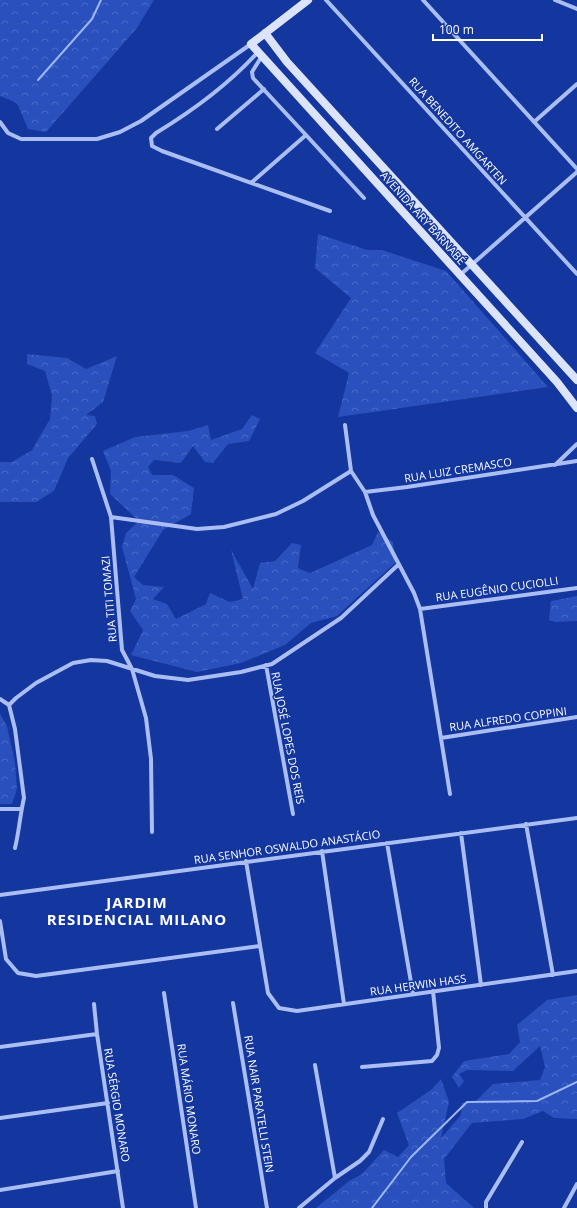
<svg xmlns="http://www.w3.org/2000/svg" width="577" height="1208" viewBox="0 0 577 1208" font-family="'Open Sans',sans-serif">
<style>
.forest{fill:url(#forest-crowns)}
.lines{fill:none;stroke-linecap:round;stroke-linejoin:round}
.stream{stroke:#9db6f7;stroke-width:2}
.street{stroke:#abbef4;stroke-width:4}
.secondary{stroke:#dbe3fd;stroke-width:8}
.labels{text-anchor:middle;stroke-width:3;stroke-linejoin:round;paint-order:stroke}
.street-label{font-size:11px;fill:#fff;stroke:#13369f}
.district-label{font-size:15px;font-weight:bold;letter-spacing:1px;fill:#fff;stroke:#13369f}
</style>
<defs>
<pattern id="forest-crowns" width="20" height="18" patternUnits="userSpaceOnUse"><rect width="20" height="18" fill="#2a50be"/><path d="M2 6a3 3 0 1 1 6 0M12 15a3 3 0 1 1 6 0" fill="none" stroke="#4a6ac8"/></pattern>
</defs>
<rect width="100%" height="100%" fill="#13369f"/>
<path class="forest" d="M0,0h154l-17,28 -91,104 -18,-3 -11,-26 -17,-7z
M318,234l49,16h15l64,21 102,116 -210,30 11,-44 -34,-20 36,-55 -36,-30z
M27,354l40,4 19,11 31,-13 -14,46 -17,13 9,1 2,8 -29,34 -14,33 -18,11h-36v-40h12l20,-12 18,-31 2,-24 -7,-24 -18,-7z
M252,415l8,4 -11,22 -21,3 -15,19 -8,-1 -12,-16 -12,17 -27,-3 -6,7 4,8h21l21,13 -3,26 -28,16 -29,47 9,8 21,2 -11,12 14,5 9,15 30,-15 4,-11 20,9 13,-3 -12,-49 22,39 7,-26 15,-2 17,-18 9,2 -3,23 12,5 62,-28 6,-13 15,10 2,21 -58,53 -26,7 -26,22 -44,18 -44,9 -66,-17 12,-25 -13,-19 6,-12 -14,-52 4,-14 13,-12 -29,-27 1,-23 -8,-20 32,-14 53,-6 20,-6 3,15 31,-11z
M577,596v25l-22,1 -6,-2 2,-19z
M0,714l7,12 8,37 2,26 -5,15h-12z
M577,995v124l-23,-1 -11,-7 -20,8 -51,4 -28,36 2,24 28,25h-158l33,-27 13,-7 22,-24 14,7 11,-12 -12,-32 34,-23 10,-11 8,23 -8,36 20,-23 1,-12 14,-2 17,-17 47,-4 5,-13 -5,-21 -27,25 -46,-1 -8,4 5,7 -5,7 -7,-11 12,-16 45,-7 11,-12 -3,-17 30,-25z"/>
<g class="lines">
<path class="stream" d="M38,80l54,-61 9,-19
M372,1208l39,-51 56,-55 70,-1 40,-19"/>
<path class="street" d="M326,0l251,274
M423,0l154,169
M555,0l22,9
M258,52c-29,32 -64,58 -102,81l-5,5 1,8 10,5 168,60
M0,122l8,11 13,6h76l23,-7 21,-11 110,-77
M534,122l43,-38
M217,129l47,-40
M306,135l58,63
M251,183l55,-48 -53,-57 -1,-6 10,-16
M460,275l117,-103
M345,425l6,46 14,21 8,23 41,78 6,16 30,185
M92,459l19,58 11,133 10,19 14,49 5,41 1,73
M555,465l22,-21
M365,492l42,-5 170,-26
M111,517l86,12 27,-2 52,-13 27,-13 48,-30
M420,609l157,-21
M266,665l27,149
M0,699l9,6 6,24 9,69c-4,17 -5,34 -9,50
M9,705l7,-7 20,-15 37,-20 18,-3 16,1 48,15 33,4 53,-8 31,-8 69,-46 58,-54
M441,738l136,-21
M0,809h21
M526,824l27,151
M461,833l20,152
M387,843l26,151
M322,851l22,153
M246,861l22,132 11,15 18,3 280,-40
M0,895l577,-77
M0,921l6,38 12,14 18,3 224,-30
M164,993l32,215
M233,1003l34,205
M94,1004l3,30 26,174
M0,1047l97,-13
M315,1065l20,113
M362,1067l70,-6 5,-6 2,-7 -6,-57
M0,1118l108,-15
M0,1190l118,-19
M299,1208l36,-30 25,-17 9,-9 14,-33
M486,1208v-6l36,-60
M564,1208l13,-24"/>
<path class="secondary" d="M308,0l-57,44 306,338 20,26
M265,33l22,29 290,318"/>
</g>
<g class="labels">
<g class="street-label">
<text transform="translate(458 131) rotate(48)" y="4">RUA BENEDITO AMGARTEN</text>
<text transform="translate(423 218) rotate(48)" y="4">AVENIDA ARY BARNABÉ</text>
<text transform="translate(458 470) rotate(-9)" y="4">RUA LUIZ CREMASCO</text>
<text transform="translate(497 589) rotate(-8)" y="4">RUA EUGÊNIO CUCIOLLI</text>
<text transform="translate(109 599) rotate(-95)" y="4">RUA TITI TOMAZI</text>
<text transform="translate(508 719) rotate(-8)" y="4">RUA ALFREDO COPPINI</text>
<text transform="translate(288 738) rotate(79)" y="4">RUA JOSÉ LOPES DOS REIS</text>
<text transform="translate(287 847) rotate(-8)" y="4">RUA SENHOR OSWALDO ANASTÁCIO</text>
<text transform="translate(418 985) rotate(-8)" y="4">RUA HERWIN HASS</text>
<text transform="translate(189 1099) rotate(82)" y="4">RUA MÁRIO MONARO</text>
<text transform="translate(259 1104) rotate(81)" y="4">RUA NAIR PARATELLI STEIN</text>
<text transform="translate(117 1105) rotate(81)" y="4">RUA SÉRGIO MONARO</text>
</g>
<g class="district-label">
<text x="137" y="908">JARDIM<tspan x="137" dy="17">RESIDENCIAL MILANO</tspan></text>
</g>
</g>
<path d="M433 34v6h109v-6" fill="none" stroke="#ffffff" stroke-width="2"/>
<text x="439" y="34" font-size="12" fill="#ffffff" stroke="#13369f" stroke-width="3" paint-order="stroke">100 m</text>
</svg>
